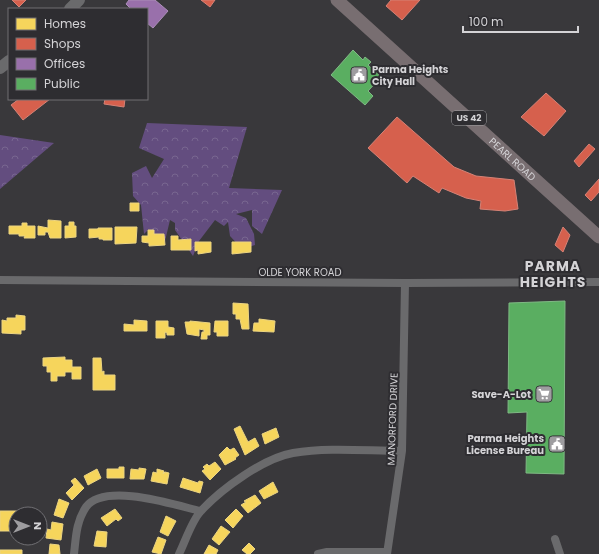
<svg xmlns="http://www.w3.org/2000/svg" width="599" height="554" viewBox="0 0 599 554" font-family="Poppins,sans-serif">
<style>
.forest{fill:url(#forest-crowns)}
.homes{fill:#f6d55c;stroke:#ecd481}
.shops{fill:#d6604d;stroke:#d58276}
.offices{fill:#9970ab;stroke:#ab8eb8}
.public{fill:#5aae61;stroke:#7fb984}
.lines{fill:none;stroke-linecap:round;stroke-linejoin:round}
.street{stroke:#6a6a6c;stroke-width:8}
.secondary{stroke:#6a6a6c;stroke-width:12}
.primary{stroke:#786e71;stroke-width:13}
.labels{text-anchor:middle;stroke-width:4;stroke-linejoin:round;paint-order:stroke}
.shield{fill:#2e2d31;stroke:#a2a1a4;stroke-width:1}
.shield-label{font-size:9px;font-weight:bold;fill:#d4d3d6}
.poi-label{font-size:10px;font-weight:bold;fill:#d4d3d6;stroke:#2e2d31;text-anchor:end}
.street-label{font-size:10px;fill:#d4d3d6;stroke:#2e2d31}
.district-label{font-size:14px;font-weight:bold;letter-spacing:1px;fill:#d4d3d6;stroke:#2e2d31}
</style>
<defs>
<pattern id="forest-crowns" width="20" height="18" patternUnits="userSpaceOnUse"><rect width="20" height="18" fill="#634d7f"/><path d="M2 6a3 3 0 1 1 6 0M12 15a3 3 0 1 1 6 0" fill="none" stroke="#786690"/></pattern>
</defs>
<rect width="100%" height="100%" fill="#39383b"/>
<path class="forest" d="M147,123l100,4 -18,61 53,2 -20,44 -10,-8v-16l-16,4 10,4 8,16 1,11 -13,4 -12,-13 -2,-14 -4,4 -9,-6 -16,21 -6,15 -18,-26v-7l-5,-3 -5,21 -11,-7v-4h-6l-4,4 -3,-29 -8,-9 -1,-23 14,-7 6,12 12,-19 -25,-11z
M0,135l54,8 -54,46z"/>
<path class="homes" d="M130,203h9v8h-9z
M48,220l13,1v17h-11l-2,-6h-3v3h-7v-9l10,2z
M69,222h5v4h2v11l-11,1v-12h4z
M22,223h5v3h8v12h-11l1,-2h-6v-2h-10v-8h13z
M115,227h22l-1,16 -21,1z
M98,228h14v12h-9v-1h-4v-2l-10,1v-9h9z
M148,230h6v4h10l1,11 -16,1v-3l-7,-1v-6h6z
M171,236h7v4l13,-1v11h-20z
M195,242h16v10l-13,2v-4l-3,1z
M232,242h19v10l-19,2z
M233,303l15,1 1,25h-7l-2,-10h-4v-5h-3z
M16,315l9,1v14h-4v4l-19,-1v-13l5,1v-3h9z
M259,319l16,2 -1,11 -21,-1 1,-8h5z
M134,320l13,1v10h-23v-7l10,1z
M156,321h12v6l6,1v7h-7v-2l-2,-1v6h-9z
M190,321l20,2v12h-3v4h-6l1,-7h2v-2l-5,-1v7l-12,-2 -2,-12h5z
M215,321h13v15h-11v-4h-3z
M65,357v3h7v7h9v12h-9v-7h-7v4h-8v5h-6v-9h-4v-6h-4v-8z
M93,358h8l1,14 2,-1v4h11v15h-22z
M240,426l8,16 7,-4 4,8 -14,9 -11,-26z
M276,428l3,9 -14,7 -3,-10z
M227,447l3,3 4,-2 5,7 -4,3 1,1 -11,6 -6,-10z
M215,462l6,7 -11,11 -8,-9 3,-2 -2,-2 4,-3 2,2z
M119,467h5v11h-17v-9h12z
M139,468l7,1 -2,10h-14l1,-10 8,1z
M97,469l4,9 -13,7 -4,-9z
M157,469l7,2 -1,3 2,-2 4,1 -2,11 -16,-3 2,-9 4,1z
M75,478l9,10 -12,12 -6,-7 8,-8 -3,-4z
M183,478l15,5 1,-2 4,1 -3,11 -20,-6z
M273,482l5,10 -14,7 -5,-8z
M255,495l6,8 -13,10 -7,-8 5,-3 -2,-1z
M59,499l10,4 -6,15 -9,-3z
M115,509l7,9 -4,3 -2,-2 -9,7 -6,-8z
M236,509l7,7 -10,12 -8,-8z
M0,511h31v3h-15v17h-16z
M166,516l10,5 -8,15 -8,-4z
M52,522l11,2 -2,16 -15,-2 1,-9 4,1z
M221,526l9,6 -11,13 -7,-6z
M97,531l10,1 -1,15 -12,-1z
M158,537l8,3 -5,14 -9,-2z
M249,543l6,6 -5,5h-3l-5,-4z
M50,544l9,1 1,9h-11z
M209,545l9,5 -2,4h-12z
M0,550h22v4h-22z"/>
<path class="shops" d="M12,0h14l-7,7z
M201,0h14l-5,7z
M391,0h29l-18,20 -16,-14z
M546,93l20,18 -22,25 -23,-19z
M19,99h31l-27,21 -12,-15z
M105,99h20l-1,8 -20,-3z
M397,117l57,50 22,9 38,4 4,29 -13,2 -25,-2 1,-8 -15,-3 -24,-10 -3,5 -26,-17 -6,7 -39,-35z
M589,144l6,5 -16,18 -5,-6z
M599,179v13l-8,9 -6,-6z
M563,227l7,8 -7,17 -8,-7z"/>
<path class="offices" d="M129,0h26l13,11 -15,17 -6,-5v-14h-16l-5,-5z"/>
<path class="public" d="M353,50l10,10 2,-3 6,5 -3,3 13,12 -13,14 5,5 -8,9 -34,-30z
M565,301l-1,173 -38,-1 1,-61 -19,1 1,-110z"/>
<g class="lines">
<path class="street" d="M0,280l405,3 194,-1
M555,539l5,15
M74,554c2,-17 2,-32 12,-47 19,-25 89,-2 114,4
M179,554c6,-12 13,-34 22,-43 20,-22 63,-53 92,-58 36,-6 74,-2 109,-2
M318,554l9,-2h60
M387,554l15,-103 3,-168"/>
<path class="secondary" d="M70,9l9,-9
M0,68l9,-7"/>
<path class="primary" id="s1" d="M337,0l262,237"/>
</g>
<defs>
<g id="civic-square" transform="scale(0.9)"><rect x="-9" y="-9" width="18" height="18" rx="4" fill="#9e9da0" stroke="#2e2d31"/><path d="M-.6-6.5H3V-4.5H.6V-3L4-1V1h2V6H-6V1h2V-1L-.6-3ZM-1.2 2.5V6h2.4V2.5Z" fill="#fff"/></g>
<g id="supermarket-square" transform="scale(0.9)"><rect x="-9" y="-9" width="18" height="18" rx="4" fill="#9e9da0" stroke="#2e2d31"/><path d="M-6-5.5h2.5l.6 2H6L4.5 2H-2.5L-4.4-4H-6ZM-1.5 3.2a1.3 1.3 0 1 0 .1 0ZM3 3.2a1.3 1.3 0 1 0 .1 0Z" fill="#fff"/></g>
</defs>
<g fill-rule="evenodd">
<use href="#civic-square" x="359" y="75"/>
<use href="#supermarket-square" x="544" y="394"/>
<use href="#civic-square" x="557" y="444"/>
</g>
<g class="labels">
<rect class="shield" x="452" y="111" width="34" height="14" rx="3"/>
<g class="shield-label">
<text x="469" y="121">US 42</text>
</g>
<g class="poi-label">
<text x="372" y="73" text-anchor="start">Parma Heights<tspan x="372" dy="12">City Hall</tspan></text>
<text x="531" y="398">Save-A-Lot</text>
<text x="544" y="442">Parma Heights<tspan x="544" dy="12">License Bureau</tspan></text>
</g>
<g class="street-label">
<text dy="4" stroke="none"><textPath href="#s1" startOffset="237">PEARL ROAD</textPath></text>
<text x="300" y="276">OLDE YORK ROAD</text>
<text transform="translate(392 419) rotate(-88)" y="4">MANORFORD DRIVE</text>
</g>
<g class="district-label">
<text x="553" y="271">PARMA<tspan x="553" dy="16">HEIGHTS</tspan></text>
</g>
</g>
<rect x="8" y="8" width="140" height="92" fill="#2e2d31" stroke="#706f73"/>
<rect x="16" y="18" width="20" height="12" fill="#f6d55c" stroke="#706f73"/>
<text x="44" y="28" font-size="12" fill="#d4d3d6">Homes</text>
<rect x="16" y="38" width="20" height="12" fill="#d6604d" stroke="#706f73"/>
<text x="44" y="48" font-size="12" fill="#d4d3d6">Shops</text>
<rect x="16" y="58" width="20" height="12" fill="#9970ab" stroke="#706f73"/>
<text x="44" y="68" font-size="12" fill="#d4d3d6">Offices</text>
<rect x="16" y="78" width="20" height="12" fill="#5aae61" stroke="#706f73"/>
<text x="44" y="88" font-size="12" fill="#d4d3d6">Public</text>
<g transform="translate(28 526) rotate(90)"><circle r="19" fill="#2e2d31" stroke="#706f73"/>
<path d="M0-3L7 15L0 10L-7 15Z" fill="#9e9da0"/>
<text y="-6" font-size="11" font-weight="bold" text-anchor="middle" fill="#d4d3d6">N</text>
</g>
<path d="M463 26v6h115v-6" fill="none" stroke="#d4d3d6" stroke-width="2"/>
<text x="469" y="26" font-size="12" fill="#d4d3d6" stroke="#2e2d31" stroke-width="3" paint-order="stroke">100 m</text>
</svg>
